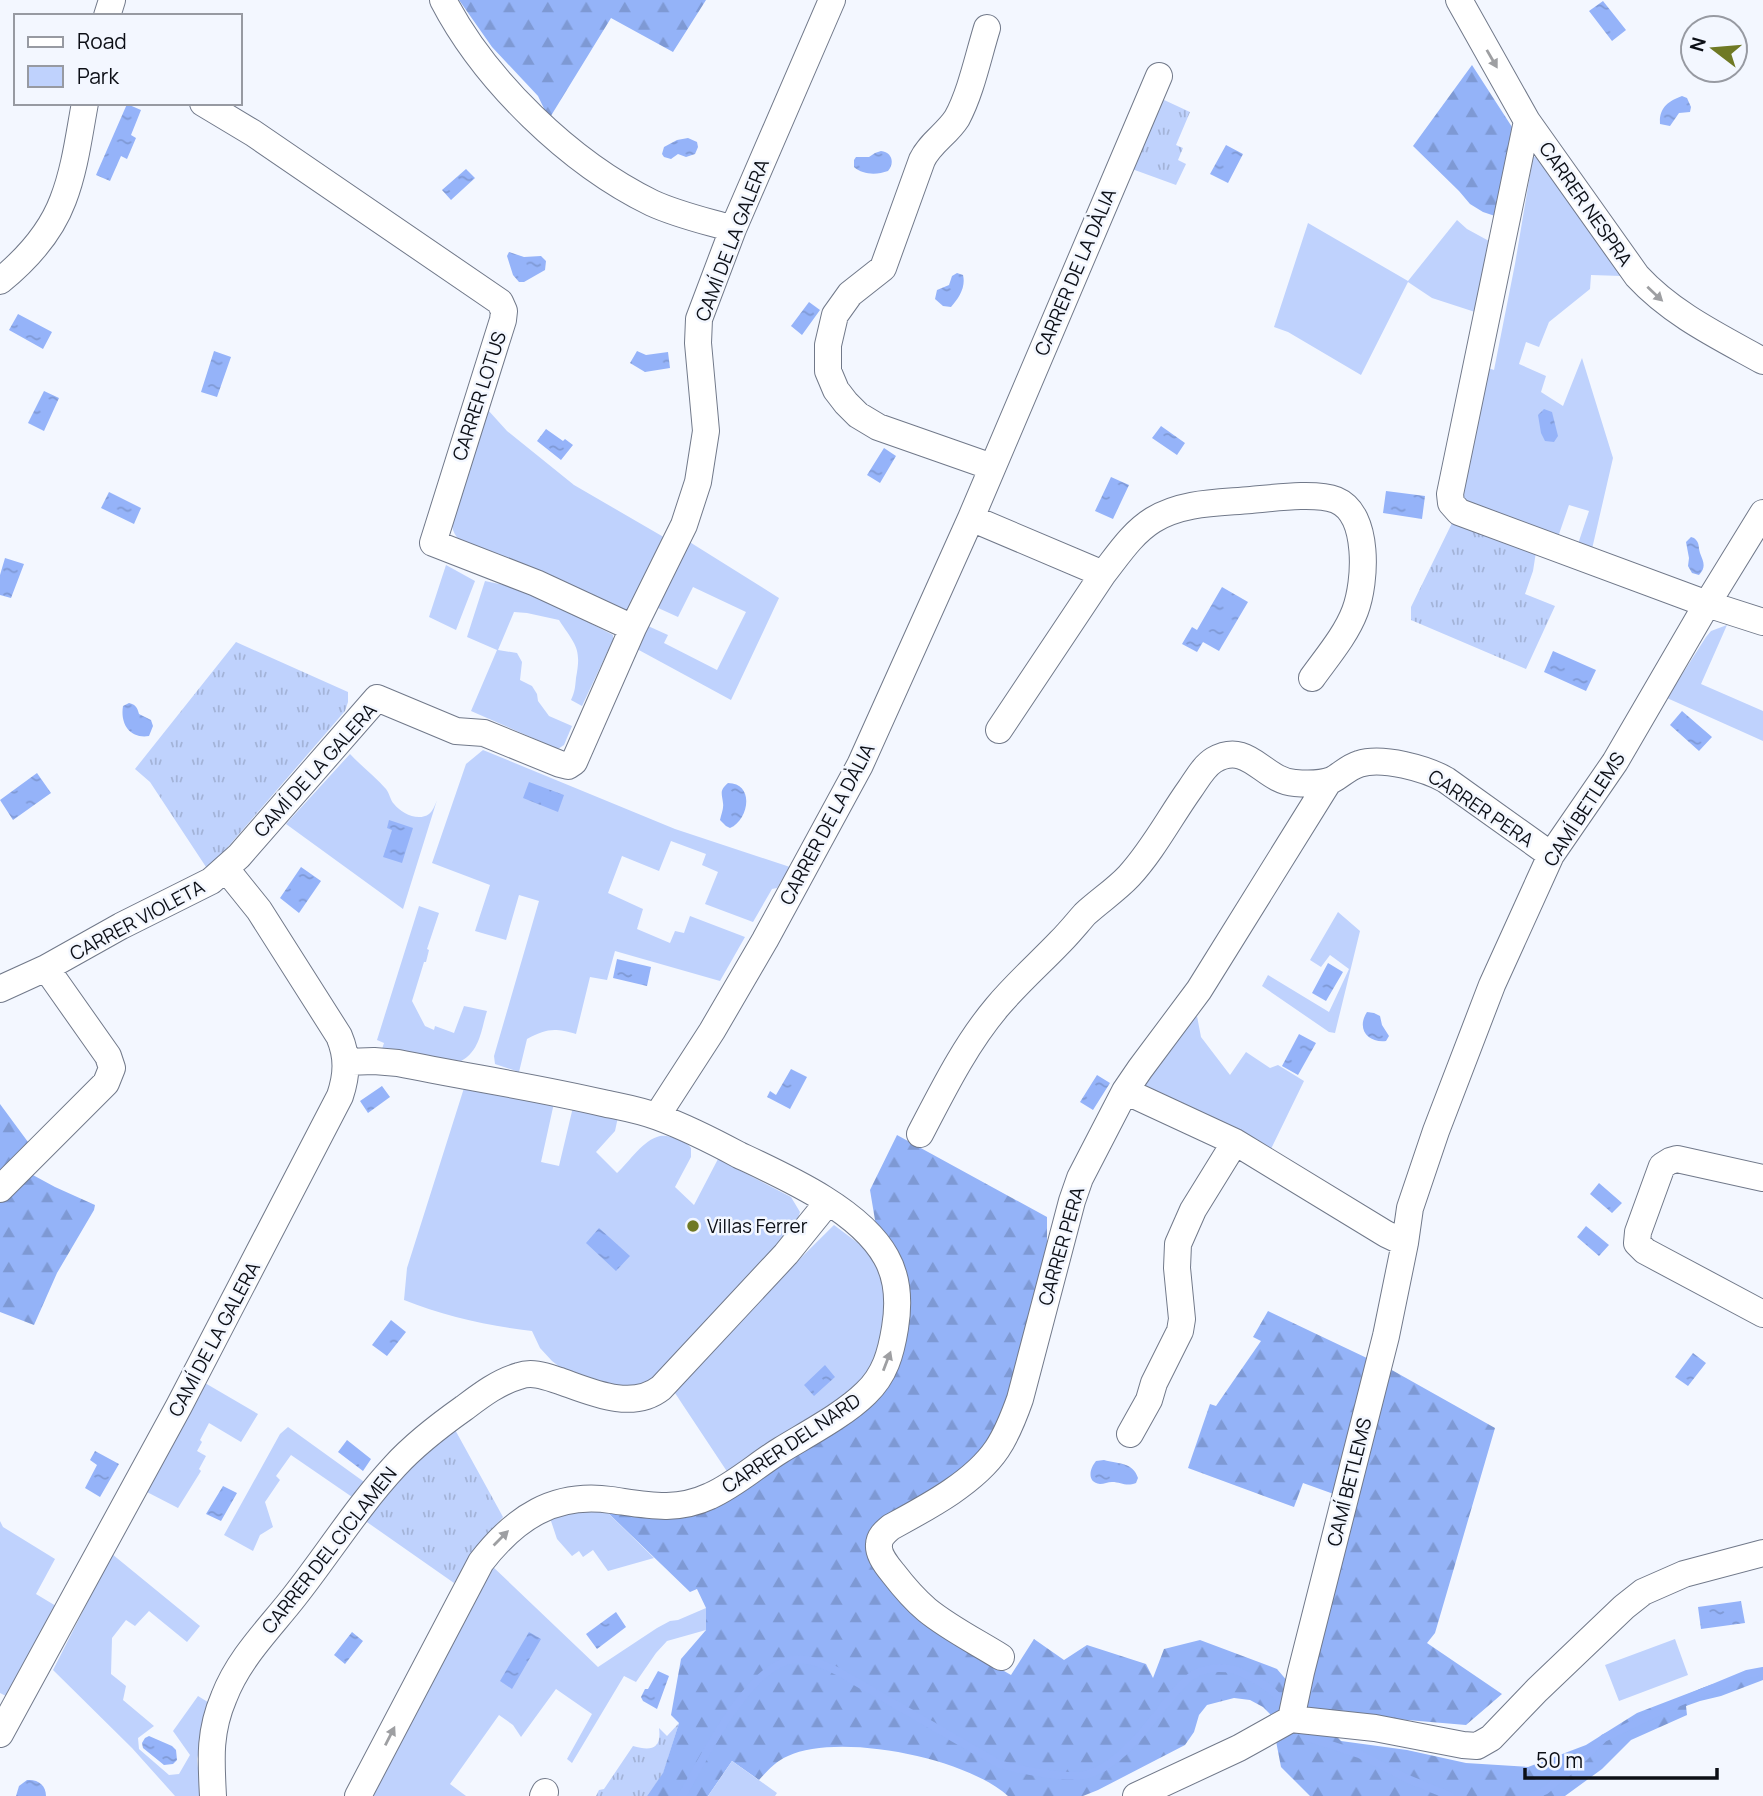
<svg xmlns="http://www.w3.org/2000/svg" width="1763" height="1796" viewBox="0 0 1763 1796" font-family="Manrope,sans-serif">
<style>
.grass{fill:url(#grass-tufts)}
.forest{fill:url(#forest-firs)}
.green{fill:#bfd2fd}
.water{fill:url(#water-ripples)}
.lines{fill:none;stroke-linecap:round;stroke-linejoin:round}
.stream{stroke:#95b3f9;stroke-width:8}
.street-casing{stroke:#71798a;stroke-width:28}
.street{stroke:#fff;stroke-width:26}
.oneway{fill:#9e9fa2}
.poi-dot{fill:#6f7924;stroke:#f3f7ff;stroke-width:2.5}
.labels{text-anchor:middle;stroke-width:5;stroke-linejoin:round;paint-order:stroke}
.street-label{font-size:19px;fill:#0c0f16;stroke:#f3f7ff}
.poi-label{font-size:19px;fill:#0c0f16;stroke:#f3f7ff;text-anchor:start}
</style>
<defs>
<pattern id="grass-tufts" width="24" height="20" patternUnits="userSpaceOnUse" patternTransform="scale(1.75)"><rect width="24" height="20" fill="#bfd2fd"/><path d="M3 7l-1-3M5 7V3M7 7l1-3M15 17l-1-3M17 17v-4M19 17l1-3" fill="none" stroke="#a3b3d8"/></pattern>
<pattern id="forest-firs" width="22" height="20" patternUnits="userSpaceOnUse" patternTransform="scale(1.75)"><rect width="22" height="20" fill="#94b3f8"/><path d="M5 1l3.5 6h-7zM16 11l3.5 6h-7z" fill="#7e99d4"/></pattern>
<pattern id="water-ripples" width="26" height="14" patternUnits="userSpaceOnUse" patternTransform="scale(1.75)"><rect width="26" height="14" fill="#95b3f9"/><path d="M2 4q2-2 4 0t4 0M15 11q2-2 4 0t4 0" fill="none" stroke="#7f99d5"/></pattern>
</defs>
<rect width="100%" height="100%" fill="#f3f7ff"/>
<path class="grass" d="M1162,99l28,13 -14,33 7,3 -5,12 8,4 -10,21 -44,-16z
M1453,521l83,31 -3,19 -8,23 30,12 -29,63 -115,-49v-13z
M236,642l112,50v10l-3,9 -137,159 -58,-88 -15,-13z
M453,1426l50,91 -16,18 -33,48 -90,-63 27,-37z
M679,1723l-16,51 -16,22h-51l3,-6 5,-1 29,-43c17,5 29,4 26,-18l8,8z"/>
<path class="forest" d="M459,0h247l-33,52 -62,-34 -62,101 -11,-23 -46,-49z
M1472,65l40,62 -17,89 -12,-4 -13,-8 -11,-13 -46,-45z
M0,1104l28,38 -1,17 4,15 24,13 40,18 -1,5 -37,63 -23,52 -34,-13z
M897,1135l150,82v41l-30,121 -25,59 -15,21 -106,72 91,116 49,28 23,-36 30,21 23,-15 59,19 7,14 11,-29 36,-9 77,29 29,34 50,-201 -53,-19 -9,24 -106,-39 22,-64 6,2 45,-65 -8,-4 15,-26 122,58 105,59 -60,205 -8,10 75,51 -36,31 -153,-13 28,29 66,9 59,13 62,4 58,-22 51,-32 73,-28 53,-15v10l-42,16 -21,5 -14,5 1,9 -56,25 -29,29 -37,27h-255l-29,-29 -10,-52 -8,-8 -13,-7 -16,-2 -27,7 -8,10 -5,17 -9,13 -87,45 -15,6h-75c-41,-38 -169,-64 -220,-40 -12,5 -21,15 -29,24l-27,-19 -24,35h-61l16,-23 16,-50 -8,-8 10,-56 25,-29v-22l-9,-19 -7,3 -86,-83 115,-12 157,-271 -6,-36z"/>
<path class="green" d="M1539,156l83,120 -31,-1 -1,14 -41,33 -10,25 -13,-5 -7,22 27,12 -5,16 22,14 19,-48 31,100 -21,91 -14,-5 11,-33 -20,-6 -11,32 -93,-33 -3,-9 26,-127 6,2 21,-106 18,-107z
M1457,220l10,9 22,12 -14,71 -43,-14 -24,-16 -47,93 -73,-43 -14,-5 34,-104 100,58z
M488,410l19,21 67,54 93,54 -38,70 -4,2 -165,-70c-6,-7 -8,-11 -8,-20z
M688,541l91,57 -48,102 -94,-51 11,-23 20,9 -4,8 53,27 29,-58 -53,-25 -15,30 -22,-10z
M446,565l29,16 -19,49 -27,-13z
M485,581l39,8 89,46v5l-31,66 -11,-6c4,-9 4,-12 5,-22 6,-31 -1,-33 -17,-58l-32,-7 -13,-1 -16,38 19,3 5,9 -2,18 12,6 5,8 1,7 11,15 23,10 -8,19 -6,4 -87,-38 26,-61 -30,-13z
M1727,625l-26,59 62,27v30l-96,-43 39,-61 5,-6z
M483,750l192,79 115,38 -13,21 -5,1 -19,33 -48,-18 13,-32 -16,-7 4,-11 -35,-13 -12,30 -37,-15 -14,37 35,16 -6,20 33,14 5,-12 9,2 6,-17 55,21 -25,44 -105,-30 -8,29 -17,-3 -14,57c-21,-6 -29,-6 -49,5l-8,33 -24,-8 -1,-8 45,-155 -20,-6 -13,45 -31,-9 15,-46 -58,-22 34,-99z
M350,754c11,12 26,23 36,35 4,5 4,11 8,15 7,9 24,18 35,10 4,-3 6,-9 8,-14l-34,109 -117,-85z
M419,906l20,7 -12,36 2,1 -3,12h-2l-12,39 13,25 9,4 1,-4 19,7 10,-27 23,5c-6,19 -7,40 -26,50l-79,-12 2,-6 -7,-3z
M1338,912l22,19 -25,102 -6,-1 -67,-46 6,-11 61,37 20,-43 -19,-14 -9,12 -11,-7z
M1197,1016l4,21 29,38 16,-23 24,16 8,-3 26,16 -34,70 -127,-66 -2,-8z
M464,1088l90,15 -13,59 18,4 14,-59 45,10 -3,14 -19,21 21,21c13,-12 26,-33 43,-37 5,-1 12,1 17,3 6,2 10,4 14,9v9l-16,30 19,18 24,-46 73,38 9,15 -5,15 -145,156 -34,6 -55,-21 -9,-7 -12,-13 -8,-17c-43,-5 -88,-15 -128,-31l3,-32z
M834,1225l28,21 9,11 11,19 6,28 -11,55 -16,27 -133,87 -57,-86z
M205,1383l53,31 -17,28 -32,-19 -9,17 2,2 -5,9 9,5 -7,13 2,2 -23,37 -33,-17z
M288,1427l79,57 -12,15 -64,-44 -15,21 4,4 -15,22 8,25 -13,8 -7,16 -29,-16 56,-101z
M604,1509l50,49 -46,13 -15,-21 -10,7 -4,-6 -7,5 -15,-17 -8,-24z
M0,1521l3,6 52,32 -19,35 20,12 -48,91 -8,-4z
M112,1554l88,72 -13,16 -38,-31 -14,15 -9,-6 -14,18 -1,36 15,12 -3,14 31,26 -16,12 1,11 30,26 10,-1 11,-19 -17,-24 25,-35 13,8 -14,55 4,37h-26l-43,-48 -79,-78z
M491,1565l107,102 59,-39 13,-7 8,-1 28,-12v22l-39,11 -11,12 -20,29 -12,-6 -52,87 -5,-4 25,-45 -36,-25 -35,48 -8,-12 -14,-10 -49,69 16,12h-92l-5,-3z
M1675,1639l13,36 -69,26 -14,-36z
M732,1761l45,32 -2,3h-67z"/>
<path class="water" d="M1603,1l23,29 -14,11 -23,-30z
M1682,96l5,2 4,9 -1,5 -11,1 -9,13 -10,-2c-1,-16 8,-23 22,-28z
M127,104l14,6 -10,25 5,3 -9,21 -6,-3 -11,25 -14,-6z
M688,138l9,4 1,5 -3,7 -9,3 -8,-3 -7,5 -7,-2 -2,-3 2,-7 13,-7z
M1226,145l17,9 -15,29 -18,-9z
M881,151c11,1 14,12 7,20 -11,4 -25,4 -34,-4v-7l2,-3h13l6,-4z
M466,169l9,9 -24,22 -9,-10z
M509,252l15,5 17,-1 5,5 -1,9 -21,12h-5l-6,-7 -6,-19z
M957,273l6,2c3,12 -4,23 -12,32l-8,-1 -8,-7 2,-9 12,-5 3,-9z
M809,302l11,8 -18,25 -11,-9z
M18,314l34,18 -9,17 -34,-19z
M214,351l17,6 -14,40 -16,-5z
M637,351l9,4 22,-3 2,16 -25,4 -15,-9z
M44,391l15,7 -15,33 -16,-8z
M1544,409l8,3 6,24 -4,6 -9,-1 -4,-8 -3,-18z
M1161,426l24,17 -8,12 -25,-17z
M546,429l17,12 2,-2 8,6 -12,15 -24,-19z
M884,448l12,8 -16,27 -13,-8z
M1111,477l18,8 -16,34 -18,-8z
M1386,491l39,5 -3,23 -39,-6z
M109,492l32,16 -7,16 -33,-16z
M1691,537l3,1c6,5 4,8 6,15 4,10 6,14 -1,22l-7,-2 -4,-7 1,-8 -3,-16z
M5,558l19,6 -13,34 -11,-3v-20z
M1222,587l26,15 -29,49 -16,-9 -6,10 -15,-8 10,-17 5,3z
M1553,651l43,19 -10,21 -42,-19z
M129,703c7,2 8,4 10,11l12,6 2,6 -4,10c-19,3 -29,-12 -26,-30z
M1682,711l30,26 -13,14 -29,-26z
M37,773l14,20 -38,27 -13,-20z
M529,782l35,13 -6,17 -35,-14z
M728,783c27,0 21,37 2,45l-4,-2 -6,-6c1,-5 4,-12 3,-17 -1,-10 -4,-12 5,-20z
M389,820l24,8 -11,35 -19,-6 9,-27 -5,-2z
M301,867l20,14 -22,32 -19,-15z
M617,959l34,8 -4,19 -34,-8z
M1328,963l15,9 -17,29 -14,-8z
M1367,1012l7,1 6,3 2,9 7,11 -3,5c-18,2 -30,-12 -19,-29z
M1299,1034l17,9 -18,32 -16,-9z
M791,1069l16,8 -17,32 -23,-12 3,-6 6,4z
M1097,1075l13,8 -17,27 -13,-8z
M382,1086l8,11 -22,16 -8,-12z
M1599,1183l23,20 -10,10 -22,-19z
M1586,1226l23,19 -10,11 -22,-19z
M599,1228l31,28 -14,15 -30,-28z
M391,1320l15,12 -19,24 -15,-11z
M1693,1353l13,10 -18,23 -13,-9z
M825,1365l10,12 -21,19 -10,-11z
M347,1440l24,19 -8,12 -25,-19z
M95,1451l24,13 -19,33 -15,-9 12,-23 -7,-5z
M1104,1460c14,4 29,2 34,18l-2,5c-10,4 -15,-1 -24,-1 -4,0 -8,2 -12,2 -14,-2 -10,-16 -4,-23z
M223,1486l14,7 -16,28 -15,-7z
M1741,1601l4,22 -44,6 -3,-22z
M616,1612l10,15 -29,22 -11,-15z
M352,1632l11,9 -18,23 -11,-9z
M529,1632l12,7 -29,50 -12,-8z
M658,1671l11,5 -12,33 -14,-8 -2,-4 4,-8h3z
M149,1736l23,10 4,4 1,10 -4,4 -9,1 -21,-17 -1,-5 3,-5z
M27,1780c11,-1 19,5 19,16h-30l3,-10z"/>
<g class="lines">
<path class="stream" d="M1309,1738l50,16 49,25 42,17
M682,1796c22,-38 62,-122 105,-135 19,-5 36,3 52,11l160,92c22,6 69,16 90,10 30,-9 59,-48 78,-72 8,-9 15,-20 26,-27 15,-9 36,-9 51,-1 19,9 29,15 41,32
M1533,1796l13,-6 27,-22 31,-30 73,-35 70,-29 16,-3"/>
<g class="street-casing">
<path id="street" d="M443,0c42,81 127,163 209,203 26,12 54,18 81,26
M1459,0l68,121 110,155c35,38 81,60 126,85
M107,16l5,-16
M987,28c-9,29 -16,64 -30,90 -10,16 -27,25 -35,42l-39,108 -33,26 -15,21 -7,30v26l8,19 10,13 12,12 20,12 114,40
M203,103l50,30 247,169 4,9 -1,9 -70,223 103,40 97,45
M1527,121l-77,373 1,9 8,9 248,92 56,18
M0,281c27,-22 51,-49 63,-81 12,-31 16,-65 22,-97
M971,518l132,56c15,-19 29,-41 50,-54 30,-18 65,-17 98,-20 22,-2 65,-8 85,0 34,14 30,82 19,111 -9,24 -28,46 -43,67
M999,730l104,-156
M0,989l46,-21 75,-42 90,-45 28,-25 138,-158 79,33 28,2 76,31 8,2 6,-4 59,-134 51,-103 14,-43 8,-51 -8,-88 1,-24 34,-90 99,-229
M346,1062l28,-1 24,2c68,14 137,24 205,40 18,4 37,7 55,14 27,10 55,24 81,38 47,22 121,55 147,102 12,21 13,47 9,71 -4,25 -10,47 -29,65 -21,21 -59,41 -85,57 -23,14 -46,35 -71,46 -34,16 -63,9 -99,4 -57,-8 -96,18 -130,62l-123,234
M1125,1091l110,51 151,92 19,9
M657,1116l55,-85 53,-91 95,-175 111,-247 188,-442
M920,1134c23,-44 45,-89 77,-127 20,-24 42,-43 63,-65 9,-9 17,-19 25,-28 14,-13 31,-24 44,-38 24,-26 41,-59 61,-87 7,-10 14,-23 24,-29 35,-20 49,21 81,23 11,1 26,1 37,-3 9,-5 17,-13 27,-16 23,-8 68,5 87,16l105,75
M1763,1178l-86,-19 -7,2 -8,5 -24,66 -1,11 8,8 118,63
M0,1189l106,-106 6,-15 -4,-12 -62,-88
M1130,1434l19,-34 5,-17 26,-52 2,-12 -5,-51 1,-24 15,-34 42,-68
M1001,1657c-24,-15 -52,-29 -74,-47 -13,-11 -24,-24 -34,-37 -6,-7 -15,-19 -14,-28 0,-8 6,-13 12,-18 35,-19 83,-44 106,-78 10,-15 17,-33 23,-50l52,-198 8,-23 45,-87 15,-22 59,-79 130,-209
M1291,1719l10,-47 85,-336 19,-93 5,-35 26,-77 56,-146 59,-130 64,-93 92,-158 56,-91
M0,1734l179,-328 161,-310c7,-21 8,-39 -1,-60l-80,-126 -33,-41
M213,1796c-2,-37 -4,-64 11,-99 15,-39 45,-68 70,-100 34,-43 63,-90 101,-131 20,-22 45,-41 69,-58 16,-12 34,-26 55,-32 14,-5 28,1 41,5 31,11 72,30 101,7l125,-134 42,-52
M543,1796l2,-4
M1136,1796l103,-48 52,-29 84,9 88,17 14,1 14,-8 46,-48 87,-83 19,-15 41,-18 79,-21"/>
</g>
<use href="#street" class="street"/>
</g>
<defs><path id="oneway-solid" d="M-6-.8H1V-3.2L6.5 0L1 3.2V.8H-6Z" transform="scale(1.75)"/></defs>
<g class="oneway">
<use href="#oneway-solid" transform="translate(1492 59) rotate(60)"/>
<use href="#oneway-solid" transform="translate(1655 294) rotate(43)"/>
<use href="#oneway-solid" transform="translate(887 1361) rotate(-69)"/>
<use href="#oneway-solid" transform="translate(501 1538) rotate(-45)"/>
<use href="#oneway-solid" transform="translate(390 1736) rotate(-63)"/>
</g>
<circle class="poi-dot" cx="693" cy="1226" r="7"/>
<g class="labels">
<g class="street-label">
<text transform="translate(1586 204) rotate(55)" y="7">CARRER NESPRA</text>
<text transform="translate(732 240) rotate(-69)" y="7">CAMÍ DE LA GALERA</text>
<text transform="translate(1075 272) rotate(-67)" y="7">CARRER DE LA DÀLIA</text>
<text transform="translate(479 396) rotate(-72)" y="7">CARRER LOTUS</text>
<text transform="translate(315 770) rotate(-48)" y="7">CAMÍ DE LA GALERA</text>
<text transform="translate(1481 808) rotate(34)" y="7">CARRER PERA</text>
<text transform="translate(1584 809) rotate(-57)" y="7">CAMÍ BETLEMS</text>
<text transform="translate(827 824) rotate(-62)" y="7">CARRER DE LA DÀLIA</text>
<text transform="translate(137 920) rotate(-28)" y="7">CARRER VIOLETA</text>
<text transform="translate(1061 1246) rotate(-74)" y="7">CARRER PERA</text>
<text transform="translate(214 1339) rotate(-62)" y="7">CAMÍ DE LA GALERA</text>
<text transform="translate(791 1443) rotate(-34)" y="7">CARRER DEL NARD</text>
<text transform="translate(1349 1482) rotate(-76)" y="7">CAMÍ BETLEMS</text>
<text transform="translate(329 1550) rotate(-52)" y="7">CARRER DEL CICLAMEN</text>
</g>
<g class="poi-label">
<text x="707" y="1233">Villas Ferrer</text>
</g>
</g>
<rect x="14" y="14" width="228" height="91" fill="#f3f7ff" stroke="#979aa2" stroke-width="2"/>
<rect x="28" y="37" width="35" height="10" fill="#ffffff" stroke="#979aa2" stroke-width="2"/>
<text x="77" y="49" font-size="21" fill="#0c0f16">Road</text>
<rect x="28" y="66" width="35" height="21" fill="#bfd2fd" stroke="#979aa2" stroke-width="2"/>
<text x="77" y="84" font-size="21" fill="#0c0f16">Park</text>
<g transform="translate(1714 49) rotate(286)"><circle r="33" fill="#f3f7ff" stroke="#979aa2" stroke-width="2"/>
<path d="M0-5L12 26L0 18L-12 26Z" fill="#6f7924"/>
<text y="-10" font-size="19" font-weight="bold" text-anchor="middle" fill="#0c0f16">N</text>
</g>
<path d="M1525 1768v10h192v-10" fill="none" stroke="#0c0f16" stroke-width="3.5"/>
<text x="1536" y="1768" font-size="21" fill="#0c0f16" stroke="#f3f7ff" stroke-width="5" paint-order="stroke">50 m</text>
</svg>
